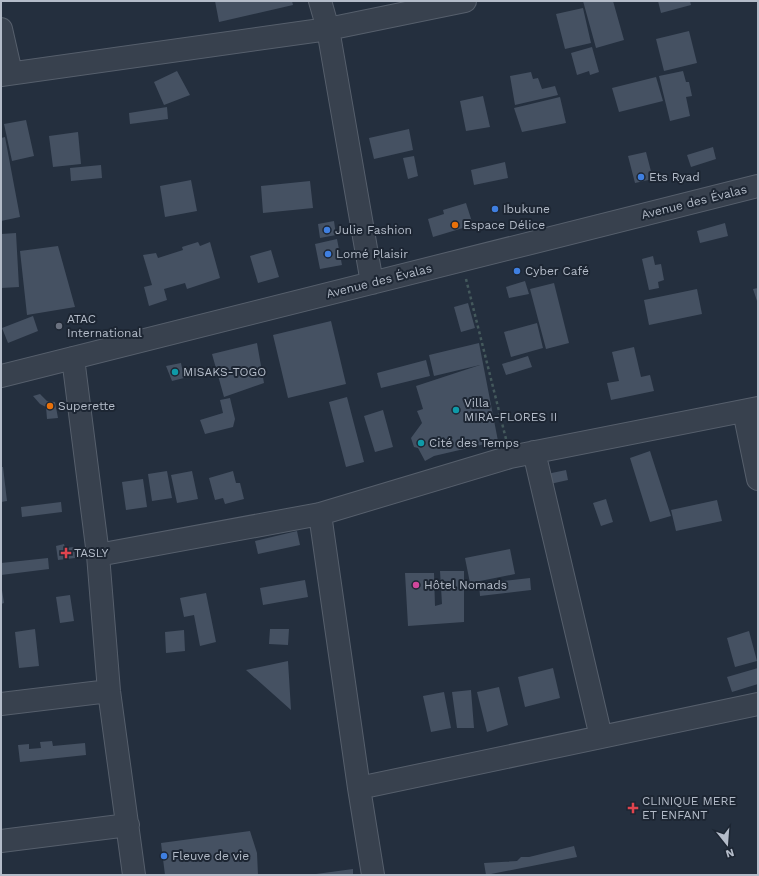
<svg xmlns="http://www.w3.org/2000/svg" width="759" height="876" font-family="'Work Sans',sans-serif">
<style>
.building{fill:#455162}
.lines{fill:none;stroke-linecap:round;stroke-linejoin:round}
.minor-casing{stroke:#565f6c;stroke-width:24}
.path{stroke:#44595c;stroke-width:2.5;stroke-dasharray:3 3;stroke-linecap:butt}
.minor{stroke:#38414e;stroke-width:22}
.shop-dot{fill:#3f7fe0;stroke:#1d2633;stroke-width:1.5}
.food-dot{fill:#e8710a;stroke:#1d2633;stroke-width:1.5}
.worship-dot{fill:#6b7280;stroke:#1d2633;stroke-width:1.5}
.culture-dot{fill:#0f9aa8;stroke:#1d2633;stroke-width:1.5}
.health-dot{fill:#e0444e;stroke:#1d2633;stroke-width:1.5}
.hotel-dot{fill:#d1479c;stroke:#1d2633;stroke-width:1.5}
.labels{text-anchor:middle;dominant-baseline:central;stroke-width:4;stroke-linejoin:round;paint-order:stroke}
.poi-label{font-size:12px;fill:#b4bcc9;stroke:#1d2633;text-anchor:start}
.street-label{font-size:12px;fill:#b4bcc9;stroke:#1d2633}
</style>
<rect width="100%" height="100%" fill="#242f3e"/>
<path class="building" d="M215,1H292L293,5L219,22Z
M583,1H613L624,40L596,48Z
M658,1H690L691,5L661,13Z
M583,8L591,43L565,49L556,14Z
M689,31L697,63L664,71L656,39Z
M592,47L599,72L590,75L589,71L577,75L571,53Z
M177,71L190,95L164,105L154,82Z
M683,71L686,82H689L692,96L686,97L690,116L670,121L659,76Z
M531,72L533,79L538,78L542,89L555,86L558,95L515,105L510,76Z
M656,77L663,101L619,112L612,88Z
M483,96L490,127L466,131L460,101Z
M560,97L566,123L522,132L514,108Z
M167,107L168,119L130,124L129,113Z
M26,120L34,156L12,161L4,124Z
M409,129L413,150L374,159L369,138Z
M78,132L81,164L53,167L49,136Z
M5,137L20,217L1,221V138Z
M713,147L716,159L691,167L687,155Z
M646,152L653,179L635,183L628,156Z
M414,156L418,176L408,179L403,158Z
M505,162L508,178L474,185L471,170Z
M101,165L102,178L71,181L70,168Z
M191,180L197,211L165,217L160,186Z
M310,181L313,208L263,213L261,186Z
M466,203L473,225L433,237L428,219L444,214L443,210Z
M334,221L336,235L320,238L318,224Z
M725,223L728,236L700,243L697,231Z
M16,233L19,287L1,288V234Z
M337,239L342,265L320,269L315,244Z
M198,242L200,246L210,242L220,278L187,289L185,283L164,289L167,300L149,306L144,287L152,285L143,255L156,253L158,258L183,250L182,247Z
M58,246L75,307L27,315L20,251Z
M271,250L279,277L258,283L250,256Z
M653,256L655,265L661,264L664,280L658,282L659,288L649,290L642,259Z
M525,281L529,294L509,298L506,287Z
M554,283L569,343L546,349L530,289Z
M758,288V304L753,289Z
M697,289L702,314L649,325L644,300Z
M468,303L475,328L461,332L454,307Z
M33,316L38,331L8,343L2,328Z
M331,321L346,384L288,398L273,335Z
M537,323L543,348L511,357L504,332Z
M257,343L264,383L224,397L212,354Z
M479,343L498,441L434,456L425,461L418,448L414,447L411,438L422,423L417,411L423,409L416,386L480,365L434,376L429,355Z
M634,347L641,377L650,375L654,391L611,400L607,383L619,381L612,352Z
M528,356L532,367L506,375L502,364Z
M426,360L430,376L381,388L377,373Z
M181,363L184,378L172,381L166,366Z
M40,394L47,401L55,402L58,418L47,419L46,407L40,404L33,396Z
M347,397L364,462L346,467L329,402Z
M230,398L235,419L233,427L205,434L200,420L223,413L220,400Z
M383,410L393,447L375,452L364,416Z
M650,451L671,516L650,522L630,458Z
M1,467H3L7,501L1,502Z
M566,470L568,480L550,484L547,474Z
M167,471L172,498L152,501L148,474Z
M192,471L198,499L177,503L171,475Z
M233,471L236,483H240L244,499L225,504L223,498L215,500L209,478Z
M143,479L147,507L126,510L122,482Z
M606,499L613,522L601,526L593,503Z
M717,500L722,521L676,531L671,510Z
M61,502L62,512L22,517L21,507Z
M297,531L300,545L258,554L255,541Z
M64,544L65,548L74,547L75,558L58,560L56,546Z
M510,549L515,574L470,583L465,558Z
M48,558L49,569L1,575V563Z
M440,571H464V622L408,626L405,573H434L435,606L442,604Z
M530,578L531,590L480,596L479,584Z
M305,580L308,597L263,605L260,588Z
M1,584L4,603L1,604Z
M206,593L216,642L200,646L194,615L184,617L180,598Z
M70,595L74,621L60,623L56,597Z
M35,629L39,666L19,668L15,632Z
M270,629H289L288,645L269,644Z
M184,630L185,651L166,653L165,632Z
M749,631L757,661L735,667L727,638Z
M288,661L291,710L246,670Z
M553,668L560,698L525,707L518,677Z
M758,668V684L732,692L727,677Z
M499,687L508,725L487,732L477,692Z
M471,690L474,728H457L452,692Z
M444,692L451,728L431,732L423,696Z
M52,741L53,746L85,743L86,755L20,762L18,745L29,744V749L41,748L40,742Z
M250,831L257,853L258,875H165L161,843Z
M574,846L577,857L486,875L484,863L517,861L521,857H529Z
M353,869V875H317L316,874Z"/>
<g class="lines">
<g class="minor-casing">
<path id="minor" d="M320,1L328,29L372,283
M1,29L11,73
M1,75L328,29L465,1
M73,358L98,555L109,691L134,875
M1,376L758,186
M744,411L758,479
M534,452L601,737
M320,514L359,788L373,875
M98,555L320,514L510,457L758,408
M1,704L109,691
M359,788L758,704
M1,841L128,825"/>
</g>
<path class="path" d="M466,279L506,439"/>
<use href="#minor" class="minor"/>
</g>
<g class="shop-dot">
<circle cx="641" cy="177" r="4"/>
<circle cx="495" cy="209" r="4"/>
<circle cx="327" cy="230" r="4"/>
<circle cx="328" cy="254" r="4"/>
<circle cx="517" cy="271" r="4"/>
<circle cx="164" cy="856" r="4"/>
</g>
<g class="food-dot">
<circle cx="455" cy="225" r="4"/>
<circle cx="50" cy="406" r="4"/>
</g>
<circle class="worship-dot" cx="59" cy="326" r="4"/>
<g class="culture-dot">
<circle cx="175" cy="372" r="4"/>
<circle cx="456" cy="410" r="4"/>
<circle cx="421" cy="443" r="4"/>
</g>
<g class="health-dot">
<path d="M64 547h4v4h4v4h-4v4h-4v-4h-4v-4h4z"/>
<path d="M631 802h4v4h4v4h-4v4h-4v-4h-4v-4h4z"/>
</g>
<circle class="hotel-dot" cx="416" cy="585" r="4"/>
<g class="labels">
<g class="poi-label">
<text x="649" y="177">Ets Ryad</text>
<text x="503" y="209">Ibukune</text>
<text x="463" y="225">Espace Délice</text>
<text x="335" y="230">Julie Fashion</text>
<text x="336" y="254">Lomé Plaisir</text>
<text x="525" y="271">Cyber Café</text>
<text x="67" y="319">ATAC<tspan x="67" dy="14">International</tspan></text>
<text x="183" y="372">MISAKS-TOGO</text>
<text x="464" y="403">Villa<tspan x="464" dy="14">MIRA-FLORES II</tspan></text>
<text x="58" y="406">Superette</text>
<text x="429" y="443">Cité des Temps</text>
<text x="74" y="553">TASLY</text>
<text x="424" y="585">Hôtel Nomads</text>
<text x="642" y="801">CLINIQUE MERE<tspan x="642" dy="14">ET ENFANT</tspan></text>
<text x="172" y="856">Fleuve de vie</text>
</g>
<g class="street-label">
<text transform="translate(694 202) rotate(-14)">Avenue des Évalas</text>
<text transform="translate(379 281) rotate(-14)">Avenue des Évalas</text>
</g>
</g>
<rect width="759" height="876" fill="none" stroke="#b4bcc9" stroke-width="4"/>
<g transform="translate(727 844) rotate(163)" stroke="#1d2633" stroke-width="3" paint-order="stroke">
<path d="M0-3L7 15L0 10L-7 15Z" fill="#b4bcc9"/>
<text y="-6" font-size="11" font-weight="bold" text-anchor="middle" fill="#b4bcc9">N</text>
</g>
</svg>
